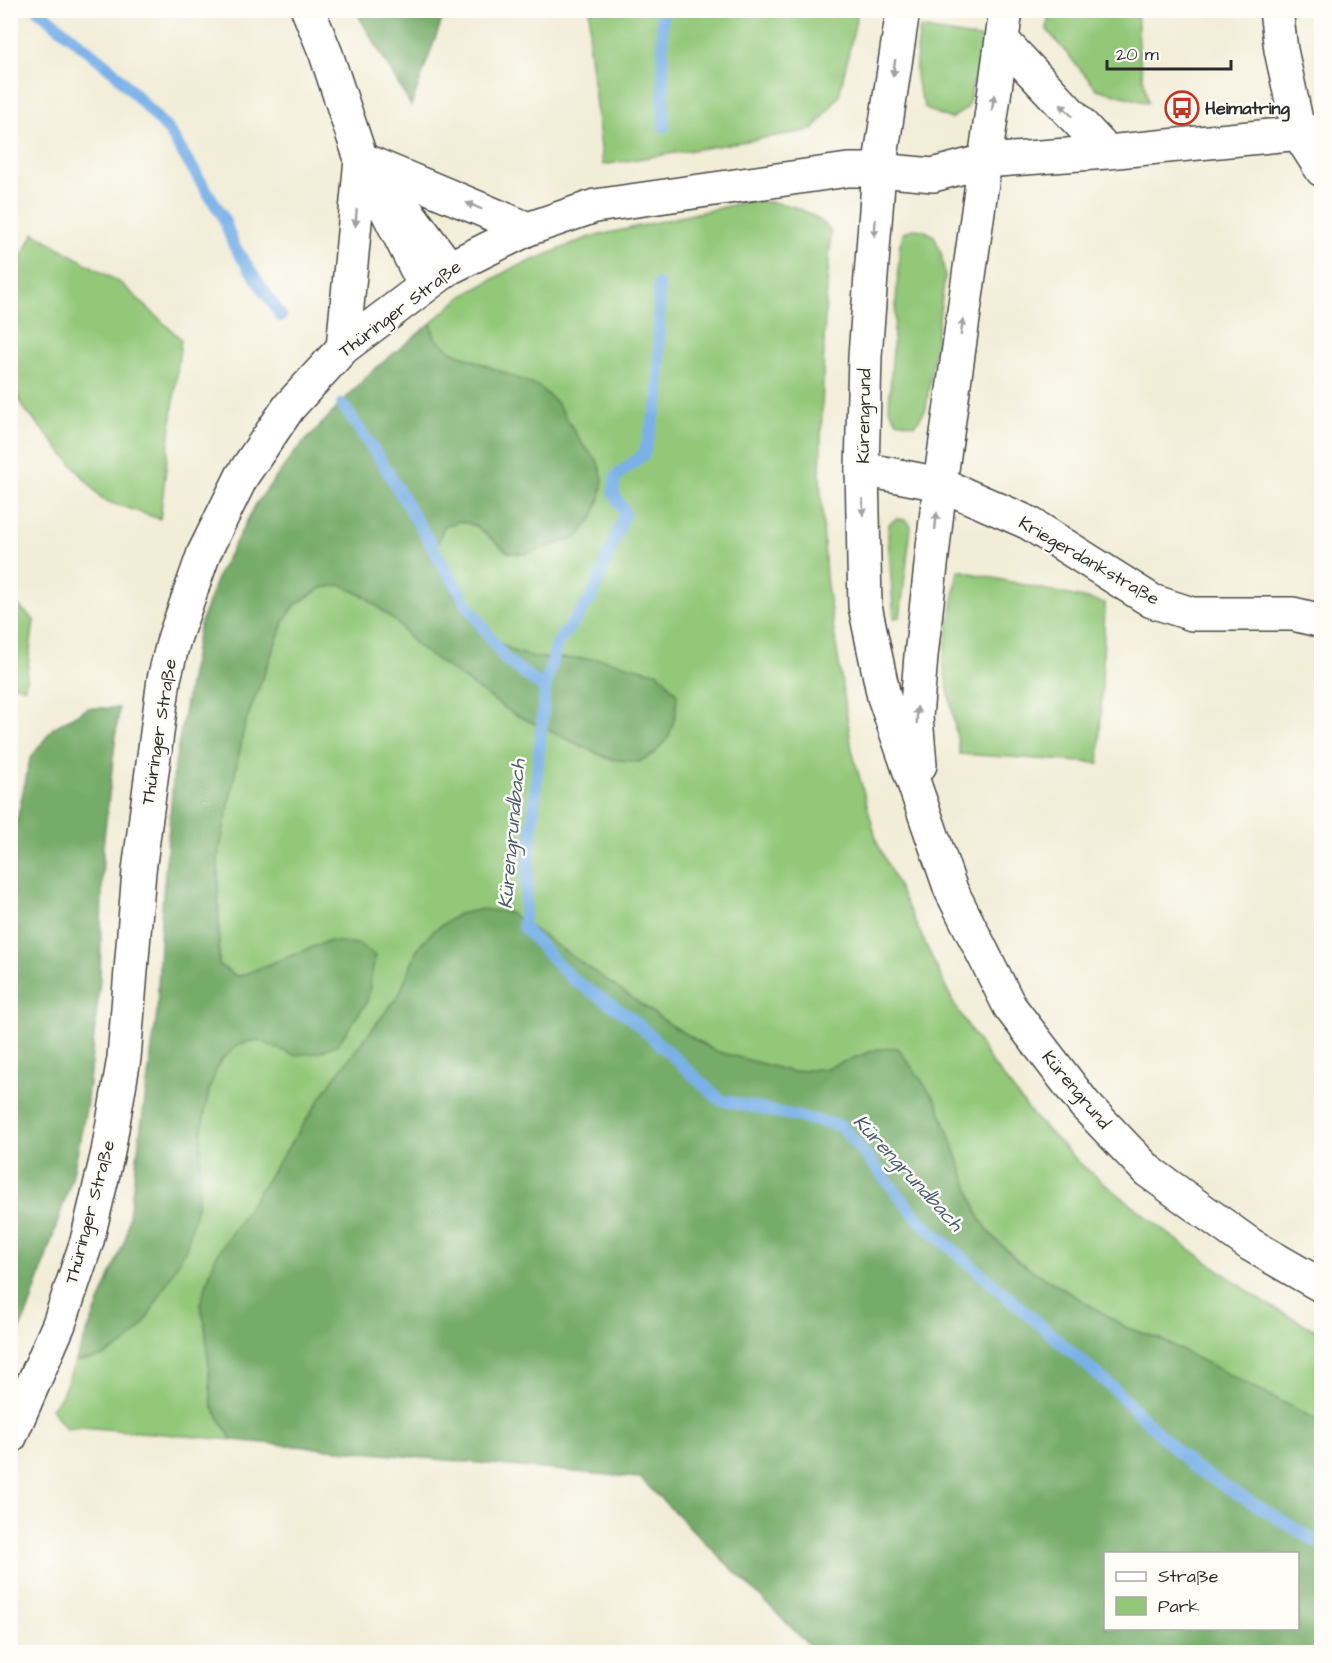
<svg xmlns="http://www.w3.org/2000/svg" width="1332" height="1663" font-family="'Architects Daughter',sans-serif">
<style>
.green{fill:#93c879;stroke:#5f7a52;stroke-width:1.5}
.forest{fill:#76ac69;stroke:#506c4a;stroke-width:1.5;fill-rule:evenodd}
.lines{fill:none;stroke-linecap:round;stroke-linejoin:round}
.stream{stroke:#79b1e8;stroke-width:12}
.street-casing{stroke:#494845;stroke-width:36}
.secondary-casing{stroke:#494845;stroke-width:36}
.street{stroke:#fff;stroke-width:33}
.secondary{stroke:#fff;stroke-width:33}
.oneway{fill:#a0a0a0}
.labels{text-anchor:middle;dominant-baseline:central;stroke-width:5;stroke-linejoin:round;paint-order:stroke}
.poi-label{font-size:18px;font-weight:bold;fill:#2b2b2b;stroke:#fdfcf7;text-anchor:start}
.street-label{font-size:18px;fill:#2b2b2b;stroke:#fdfcf7}
.water-label{font-size:20px;font-style:italic;fill:#465a6d;stroke:#fdfcf7}
</style>
<rect width="100%" height="100%" fill="#fdfcf7"/>
<filter id="ink" filterUnits="userSpaceOnUse"><feTurbulence type="fractalNoise" baseFrequency=".0167" numOctaves="2"/><feDisplacementMap in="SourceGraphic" scale="12" xChannelSelector="R" yChannelSelector="G"/><feConvolveMatrix kernelMatrix="1 2 1 2 8 2 1 2 1" color-interpolation-filters="sRGB"/></filter>
<filter id="wash" filterUnits="userSpaceOnUse"><feTurbulence type="fractalNoise" baseFrequency=".008" numOctaves="4" result="noise"/><feDisplacementMap in="SourceGraphic" scale="24" xChannelSelector="R" yChannelSelector="G"/><feGaussianBlur stdDeviation="1.35" result="paint"/><feColorMatrix in="noise" values="0 0 0 0 0 0 0 0 0 0 0 0 0 0 0 0 0 1.4 0 .05"/><feComposite in="paint" operator="in"/></filter>
<g filter="url(#wash)">
<rect width="100%" height="100%" fill="#f2edd7"/>
<path class="green" d="M590,11V10L858,11L839,96L813,130L603,165L589,47Z
M1049,11H1137L1140,61L1148,103L1097,89L1047,30Z
M920,28L986,39L967,108L951,119L926,109C911,77 916,62 920,28Z
M750,201C781,201 810,207 831,231L825,314L820,475L826,578L852,750L877,842L954,1004L992,1063L1035,1118L1084,1167L1166,1232L1265,1303L1321,1333V1422L1158,1338L1127,1328L1021,1263L992,1236L980,1219L937,1102L878,1049L827,1068L792,1072L715,1051L674,1027L459,914L434,930L418,948L399,995L334,1078L200,1304L205,1323L212,1406L232,1440L82,1427L66,1429L51,1408L61,1397L75,1362L104,1356L202,1128C207,1098 214,1037 257,1040C268,1041 283,1051 293,1055L328,941L237,977L219,965L218,858L245,724L284,621L296,604L322,588L341,585L364,596L395,621L417,646L512,713L609,759L655,753L669,736L676,712L602,659L537,658L515,652L500,643L453,594L443,572L437,545L444,526L460,521L476,526L508,552L525,554L578,537L597,460L582,444L557,403L539,387L453,352L435,338L431,323L461,297L509,270L587,238Z
M913,229L924,230L934,236L941,253L945,276L926,409L915,425L897,421L889,408L900,244L904,232Z
M34,233L122,284L181,339L160,519L103,500L22,406L11,377V276Z
M896,519L906,520L911,526L900,617L894,618L888,536L889,524Z
M958,570L1105,603L1099,763L960,754L943,662Z
M11,599L34,620L25,688L11,683Z"/>
<path class="forest" d="M356,11H445L411,106Z
M431,323L435,338L453,352L539,387L557,403L582,444L597,460L603,478L600,498L593,517L578,537L525,554L508,552L476,526L460,521L444,526L437,545L443,572L453,594L500,643L515,652L537,658L602,659L659,673L677,694L676,712L669,736L655,753L639,762L609,759L512,713L417,646L395,621L364,596L341,585L321,588L296,604L284,621L245,724L218,858L219,965L238,977L328,941L359,944L375,956L367,1002L338,1044L318,1053L293,1055L258,1040L239,1044L220,1061L209,1089L202,1128L198,1202L186,1249L142,1327L124,1345L104,1356L75,1362L126,1237L157,1012L161,918L174,770L199,628L218,575L256,504L294,453L371,372Z
M88,708H119L103,847L100,980L86,1109L72,1178L30,1306L11,1350V830L17,820L30,759L53,728Z
M482,909L510,913L674,1027L715,1051L792,1072L827,1068L878,1049L898,1048L937,1102L980,1219L992,1236L1020,1263L1127,1328L1158,1338L1321,1422V1652H816L640,1478L232,1440L212,1406L205,1323L200,1304L215,1258L334,1078L399,995L418,948L434,930L459,914ZM1106,1554H1298V1628H1106Z"/>
<g class="lines">
<path class="stream" d="M38,10L113,71L169,131L223,217L234,246L281,316
M662,10L664,127
M659,284V398L644,454L616,476L613,492L625,513L592,597L557,644L545,689L523,927L571,978L631,1018L720,1100L841,1126L921,1222L1112,1387L1193,1467L1322,1545
M342,404L378,456L465,601L505,659L545,689"/>
</g>
</g>
<g filter="url(#ink)">
<g class="lines">
<g class="street-casing">
<path id="street" d="M308,10L326,54L361,159L425,286
M1276,10L1281,50L1299,134L1322,170
M1003,41L1107,152
M361,159L528,229
M401,203L449,268
M343,348L361,159
M862,469L940,484L1029,523L1152,601L1192,614H1293L1322,621
M10,1437L59,1324L87,1241L108,1152L124,1058L139,871L164,679L174,639L204,553L242,476L289,407L343,348L449,268L528,229L595,206L848,170H879L933,175L985,161L1107,152L1322,131"/>
</g>
<g class="secondary-casing">
<path id="secondary" d="M903,10L879,170L865,356L862,469L865,606L884,697L951,890L1010,1007L1085,1105L1148,1171L1251,1245L1322,1286
M920,765L916,717L921,656L940,484L1006,10"/>
</g>
<use href="#street" class="street"/>
<use href="#secondary" class="secondary"/>
</g>
<defs><path id="oneway-solid" d="M-6-.8H1V-3.2L6.5 0L1 3.2V.8H-6Z" transform="scale(1.5)"/></defs>
<g class="oneway">
<use href="#oneway-solid" transform="translate(894 68) rotate(98)"/>
<use href="#oneway-solid" transform="translate(993 103) rotate(-82)"/>
<use href="#oneway-solid" transform="translate(1066 110) rotate(-134)"/>
<use href="#oneway-solid" transform="translate(474 206) rotate(-157)"/>
<use href="#oneway-solid" transform="translate(356 218) rotate(95)"/>
<use href="#oneway-solid" transform="translate(875 228) rotate(94)"/>
<use href="#oneway-solid" transform="translate(962 327) rotate(-82)"/>
<use href="#oneway-solid" transform="translate(863 507) rotate(89)"/>
<use href="#oneway-solid" transform="translate(936 521) rotate(-84)"/>
<use href="#oneway-solid" transform="translate(917 715) rotate(-89)"/>
</g>
</g>
<defs>
<g id="bus-ring" transform="scale(1.725)"><circle r="9.5" fill="#fdfcf7" stroke="#c8321e" stroke-width="1.5"/><path d="M-5-6H5V4H4V6H2V4H-2V6H-4V4H-5ZM-3.5-4V0h7V-4ZM-3.5 1.2v1.5H-2V1.2ZM2 1.2v1.5H3.5V1.2Z" fill="#c8321e"/></g>
</defs>
<g fill-rule="evenodd">
<use href="#bus-ring" x="1182" y="108"/>
</g>
<g class="labels">
<g class="poi-label">
<text x="1205" y="108">Heimatring</text>
</g>
<g class="street-label">
<text transform="translate(400 309) rotate(-37)">Thüringer Straße</text>
<text transform="translate(864 416) rotate(-89)">Kürengrund</text>
<text transform="translate(1089 561) rotate(30)">Kriegerdankstraße</text>
<text transform="translate(159 732) rotate(-81)">Thüringer Straße</text>
<text transform="translate(1076 1090) rotate(50)">Kürengrund</text>
<text transform="translate(90 1212) rotate(-75)">Thüringer Straße</text>
</g>
<g class="water-label">
<text transform="translate(512 834) rotate(-85)">Kürengrundbach</text>
<text transform="translate(908 1173) rotate(47)">Kürengrundbach</text>
</g>
</g>
<rect width="1332" height="1663" fill="none" stroke="#fdfcf7" stroke-width="36"/>
<rect x="1104" y="1552" width="195" height="78" fill="#fdfcf7" stroke="#a9a8a5" stroke-width="1.5"/>
<rect x="1116" y="1572" width="30" height="9" fill="#ffffff" stroke="#a9a8a5" stroke-width="1.5"/>
<text x="1158" y="1582" font-size="18" fill="#2b2b2b">Straße</text>
<rect x="1116" y="1597" width="30" height="18" fill="#93c879" stroke="#a9a8a5" stroke-width="1.5"/>
<text x="1158" y="1612" font-size="18" fill="#2b2b2b">Park</text>
<path d="M1107 60v9h124v-9" fill="none" stroke="#2b2b2b" stroke-width="3"/>
<text x="1116" y="60" font-size="18" fill="#2b2b2b" stroke="#fdfcf7" stroke-width="4.5" paint-order="stroke">20 m</text>
</svg>
